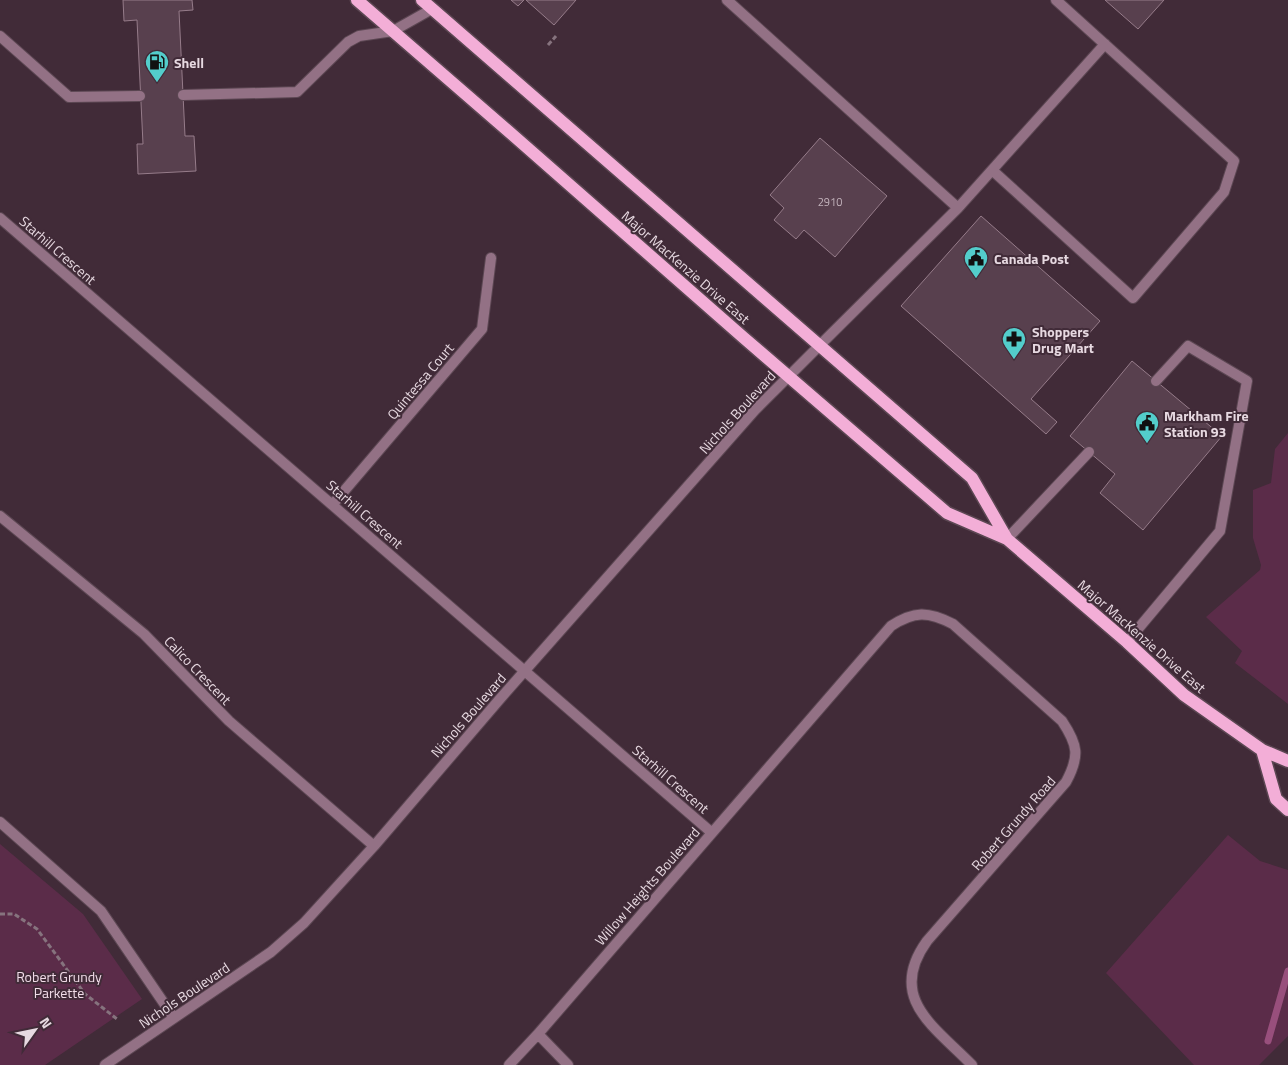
<svg xmlns="http://www.w3.org/2000/svg" width="1288" height="1065" font-family="'Titillium Web',sans-serif">
<style>
.green{fill:#5b2c49}
.lines{fill:none;stroke-linecap:round;stroke-linejoin:round}
.stream{stroke:#984f7c;stroke-width:7}
.building{fill:#58404e;stroke:#967c8a}
.lane-casing{stroke:#5c4753;stroke-width:12}
.street-casing{stroke:#5c4753;stroke-width:12}
.primary-casing{stroke:#5c4753;stroke-width:15}
.path{stroke:#86737e;stroke-width:3;stroke-dasharray:5 2.5;stroke-linecap:butt}
.lane{stroke:#937185;stroke-width:10}
.street{stroke:#937185;stroke-width:10}
.primary{stroke:#f3aed7;stroke-width:12}
.labels{text-anchor:middle;dominant-baseline:central;stroke-width:4;stroke-linejoin:round;paint-order:stroke}
.number-label{font-size:11px;fill:#c3b3bc}
.poi-label{font-size:14px;font-weight:bold;fill:#e7d9e1;stroke:#412b38;text-anchor:start}
.street-label{font-size:14px;fill:#e7d9e1;stroke:#412b38}
.park-label{font-size:14px;fill:#f1dce8;stroke:#412b38}
</style>
<rect width="100%" height="100%" fill="#412b38"/>
<path class="green" d="M1288,433V704L1235,663L1242,651L1206,617L1260,570L1261,565L1253,538V490L1271,483L1275,449Z
M1228,835L1260,861L1288,870V1036L1259,1065H1194L1106,973Z
M0,844L83,914L142,999L45,1065H0Z"/>
<g class="lines">
<path class="stream" d="M1268,1041L1288,971"/>
</g>
<path class="building" d="M123,0H192L193,10L179,11L185,136H194L196,171L138,174L137,144H143L137,20L124,21Z
M511,0H524L518,6Z
M526,0H576L554,25Z
M1105,0H1164L1138,29Z
M820,138L887,196L835,257L804,230L796,239L774,220L784,208L770,195Z
M981,216L1100,321L1031,399L1057,422L1046,434L901,306Z
M1132,361L1222,436L1143,530L1100,493L1115,474L1070,436Z"/>
<g class="lines">
<g class="lane-casing">
<path id="lane" d="M727,0L958,208
M0,36L69,97L140,96
M183,95L297,92L348,42L359,36L393,31L432,9
M992,170L1133,298L1224,192L1234,161L1056,0
M819,346L958,208L1105,44
M1007,539L1089,452
M1127,642L1220,531L1247,381L1188,346L1156,381"/>
</g>
<g class="street-casing">
<path id="street" d="M0,218L711,832
M333,504L482,329L491,258
M0,516L144,634L229,721L374,846
M0,822L101,911L174,1018
M538,1034L568,1065
M105,1065L271,952L304,923L374,846L499,700L755,410L819,346
M509,1065L538,1034L891,626C914,611 928,611 953,624L1062,721C1078,745 1080,756 1066,782L927,941C886,998 935,1027 972,1065"/>
</g>
<g class="primary-casing">
<path id="primary" d="M357,0L507,130L744,338L947,513L1007,539L1127,642L1184,695L1262,750L1288,761
M422,0L972,478L1007,539
M1262,750L1276,799L1288,810"/>
</g>
<path class="path" d="M548,45L556,36
M0,914H14L37,929L85,994L117,1019"/>
<use href="#lane" class="lane"/>
<use href="#street" class="street"/>
<use href="#primary" class="primary"/>
</g>
<defs>
<g id="fuel-pin" transform="scale(1.25)"><path d="M0 17L-7.5 6A9.5 9.5 0 1 1 7.5 6Z" fill="#53cdcb" stroke="#412b38"/><path d="M-5.5-6h7V0h2V4h1.3V-2.5L3-4.5l.8-.8L6-3V5H2.5V1h-1V6h-7ZM-4.2-4.7v3.2H.2V-4.7Z" fill="#111"/></g>
<g id="civic-pin" transform="scale(1.25)"><path d="M0 17L-7.5 6A9.5 9.5 0 1 1 7.5 6Z" fill="#53cdcb" stroke="#412b38"/><path d="M-.6-6.5H3V-4.5H.6V-3L4-1V1h2V6H-6V1h2V-1L-.6-3ZM-1.2 2.5V6h2.4V2.5Z" fill="#111"/></g>
<g id="pharmacy-pin" transform="scale(1.25)"><path d="M0 17L-7.5 6A9.5 9.5 0 1 1 7.5 6Z" fill="#53cdcb" stroke="#412b38"/><path d="M-2-6h4v4h4v4h-4v4h-4v-4h-4v-4h4Z" fill="#111"/></g>
</defs>
<g fill-rule="evenodd">
<use href="#fuel-pin" x="157" y="62"/>
<use href="#civic-pin" x="976" y="258"/>
<use href="#pharmacy-pin" x="1014" y="339"/>
<use href="#civic-pin" x="1147" y="423"/>
</g>
<g class="labels">
<g class="number-label">
<text x="830" y="202">2910</text>
</g>
<g class="poi-label">
<text x="174" y="62">Shell</text>
<text x="994" y="258">Canada Post</text>
<text x="1032" y="331">Shoppers<tspan x="1032" dy="16">Drug Mart</tspan></text>
<text x="1164" y="415">Markham Fire<tspan x="1164" dy="16">Station 93</tspan></text>
</g>
<g class="street-label">
<text transform="translate(58 250) rotate(41)">Starhill Crescent</text>
<text transform="translate(686 267) rotate(41)">Major MacKenzie Drive East</text>
<text transform="translate(420 381) rotate(-50)">Quintessa Court</text>
<text transform="translate(737 412) rotate(-48)">Nichols Boulevard</text>
<text transform="translate(365 514) rotate(41)">Starhill Crescent</text>
<text transform="translate(1142 636) rotate(41)">Major MacKenzie Drive East</text>
<text transform="translate(198 670) rotate(46)">Calico Crescent</text>
<text transform="translate(468 715) rotate(-49)">Nichols Boulevard</text>
<text transform="translate(671 779) rotate(41)">Starhill Crescent</text>
<text transform="translate(1013 823) rotate(-49)">Robert Grundy Road</text>
<text transform="translate(647 886) rotate(-49)">Willow Heights Boulevard</text>
<text transform="translate(184 995) rotate(-34)">Nichols Boulevard</text>
</g>
<g class="park-label">
<text x="59" y="976">Robert Grundy<tspan x="59" dy="16">Parkette</tspan></text>
</g>
</g>
<g transform="translate(35 1030) rotate(57)" stroke="#412b38" stroke-width="4" paint-order="stroke">
<path d="M0-4L9 19L0 12L-9 19Z" fill="#e7d9e1"/>
<text y="-8" font-size="14" font-weight="bold" text-anchor="middle" fill="#e7d9e1">N</text>
</g>
</svg>
